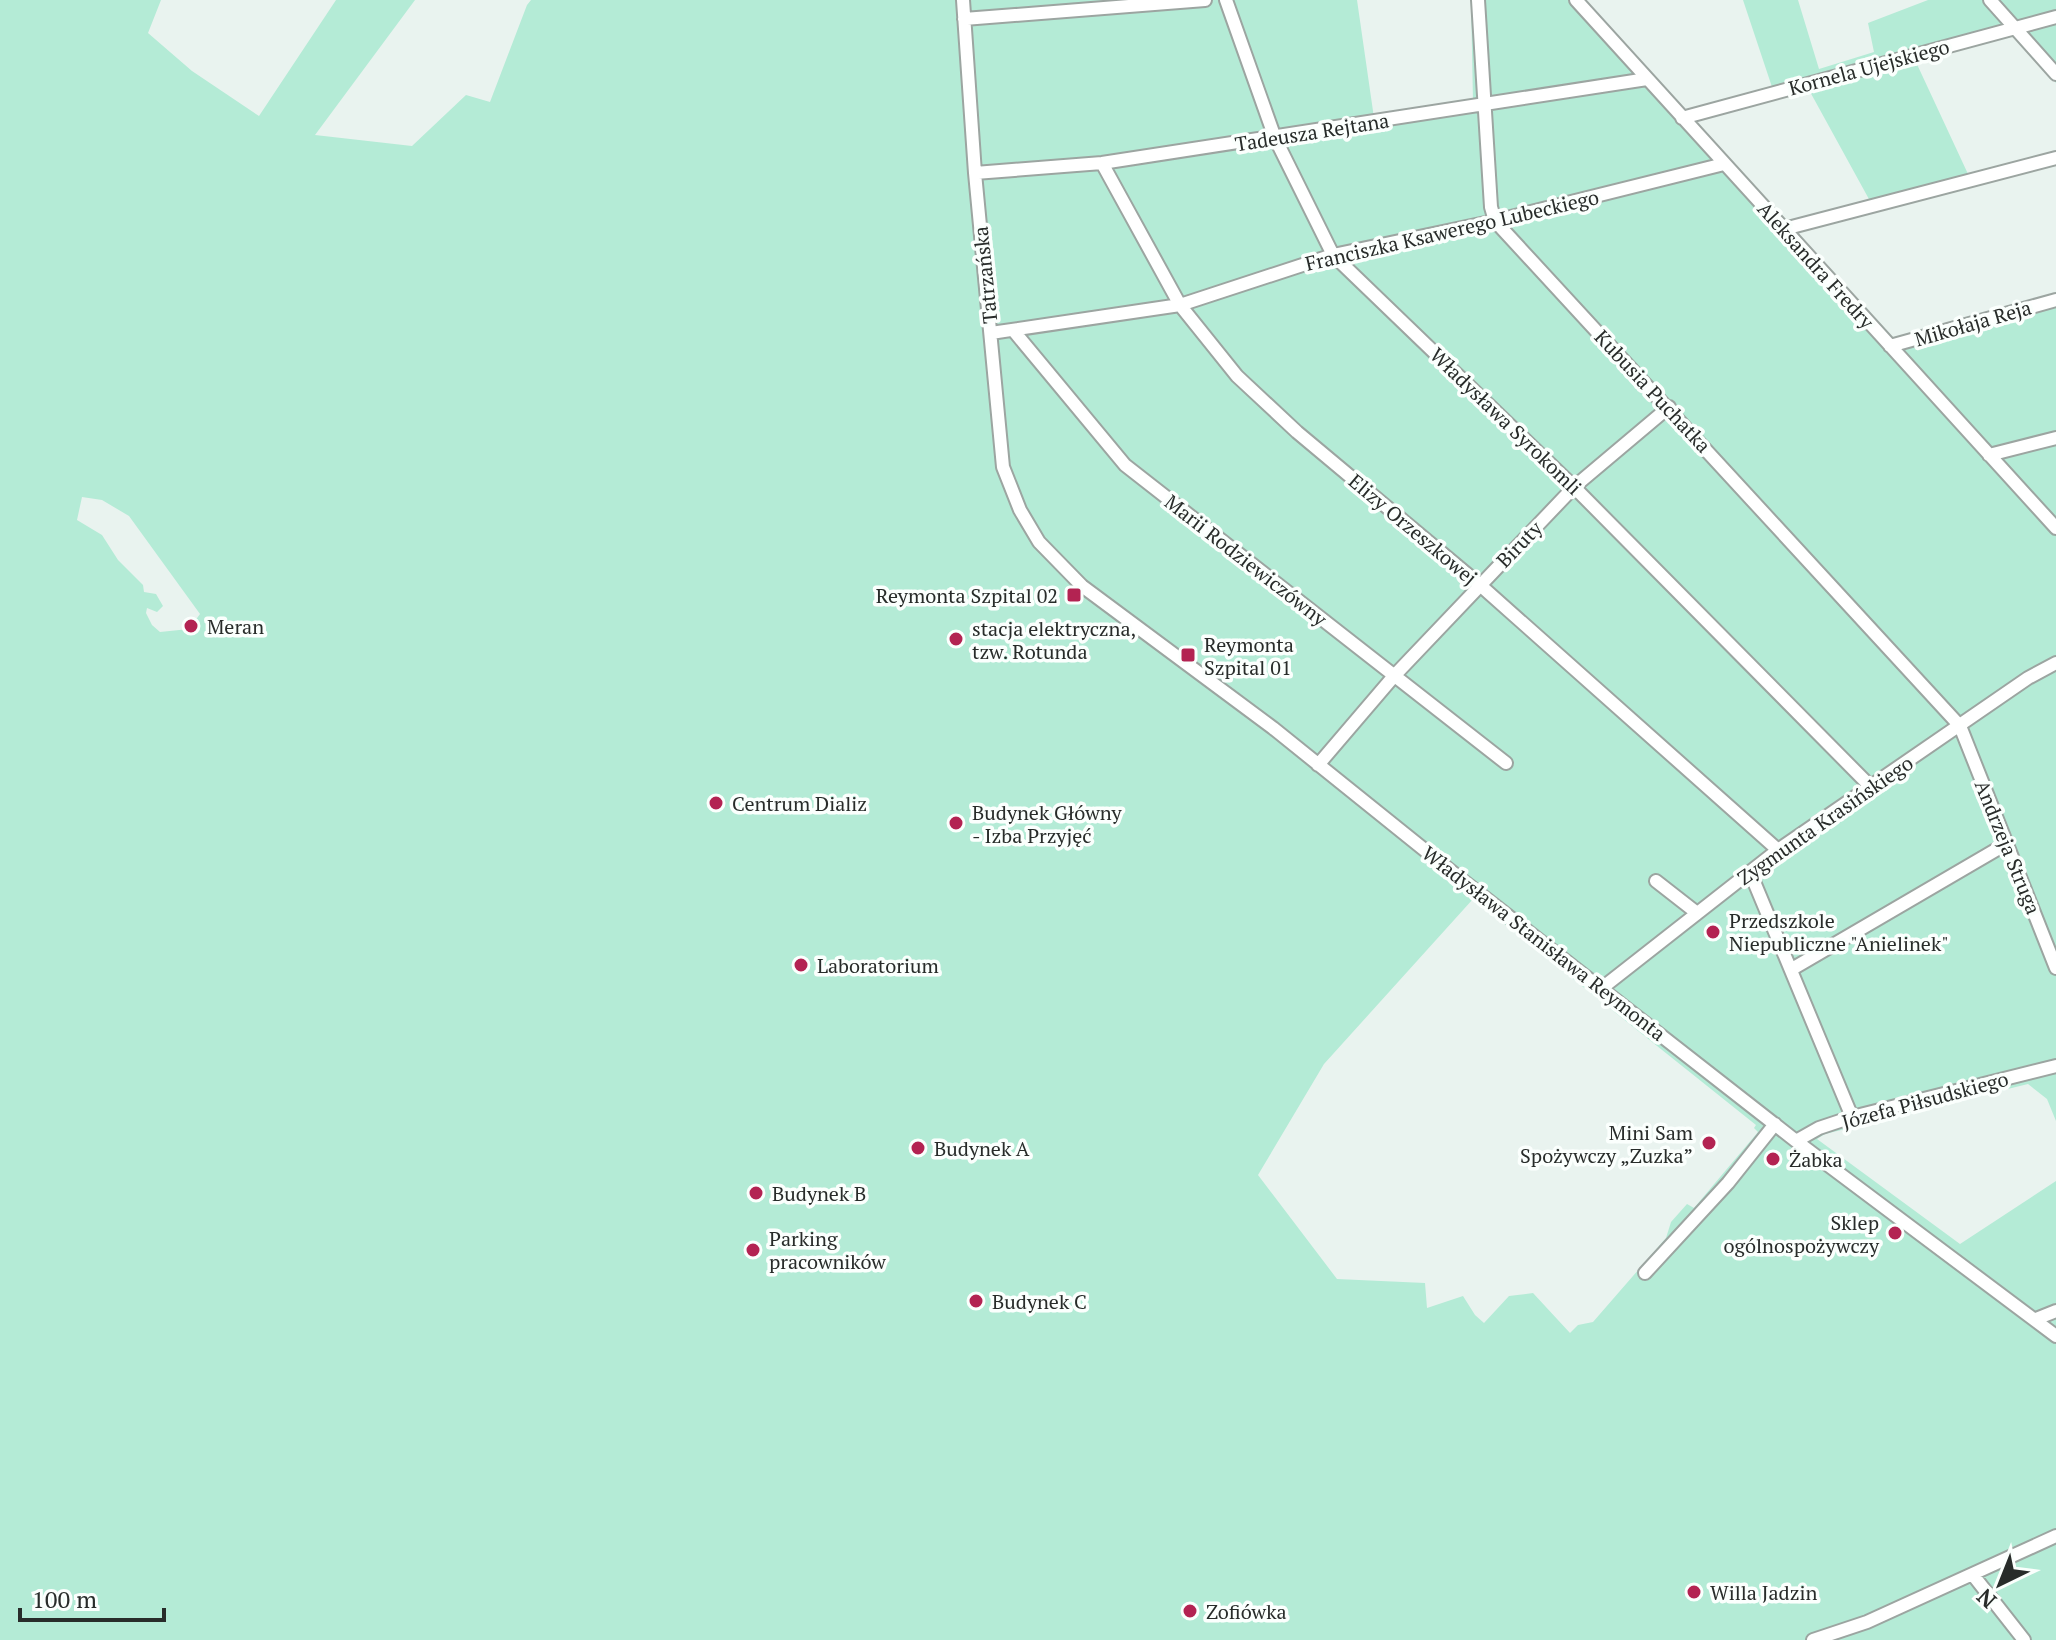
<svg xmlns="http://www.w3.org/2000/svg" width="2056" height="1640" font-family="'PT Serif',serif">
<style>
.green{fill:#b4ebd6;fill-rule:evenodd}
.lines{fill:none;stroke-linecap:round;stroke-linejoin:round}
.minor-casing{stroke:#9ca5a1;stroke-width:16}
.minor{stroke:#fff;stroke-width:12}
.poi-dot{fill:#b32352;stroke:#fbfffd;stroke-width:3}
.labels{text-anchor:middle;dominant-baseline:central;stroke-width:7;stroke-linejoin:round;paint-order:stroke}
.street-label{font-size:20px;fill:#282c2a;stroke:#fbfffd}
.poi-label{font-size:20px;fill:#282c2a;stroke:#fbfffd;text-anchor:start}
</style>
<rect width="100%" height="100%" fill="#e9f3ef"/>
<path class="green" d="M0,0H161L148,33L192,71L259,116L336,0H415L315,135L412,146L466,95L490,102L527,5L531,0H1357L1374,118L1473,102L1471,0H1584L1892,339L2056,294V1121L2047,1099L2028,1084L1825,1134L1817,1139L1960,1244L2056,1181V1640H0ZM82,497L102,500L129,516L200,614L189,629L160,632L152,625L146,613L147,608L157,612L163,606L156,594L144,592L143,585L118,560L102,535L77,520ZM1473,899L1756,1125L1754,1128L1758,1132L1694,1208L1687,1204L1671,1222L1666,1238L1593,1322L1578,1325L1570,1333L1533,1293L1509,1296L1484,1323L1475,1315L1463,1296L1427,1308L1425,1283L1337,1279L1258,1175L1324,1064Z
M1743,0H1798L1819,69L1874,52L1868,23L1928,0H2056V83L2013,33L1915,60L1968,174L1870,201L1803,79L1772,87Z"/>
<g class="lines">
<g class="minor-casing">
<path id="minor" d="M963,0L975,173L1003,467L1020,510L1039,542L1082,586L1273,728L1462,880L1796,1141L2056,1336
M1226,0L1275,138L1333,255L1574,487L1871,787
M1478,0L1491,207L1495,221L1960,726L2056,968
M1576,0L2056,528
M1990,0L2056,74
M964,19L1205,0
M1682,118L2056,17
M1102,163L1180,305L1237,376L1297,432L1480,585L1778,850
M975,173L1102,163L1647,79
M1784,229L2056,158
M1013,330L1125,465L1506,763
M991,333L1180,305L1333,255L1495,221L1724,164
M1890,346L2056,300
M1989,455L2056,438
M1318,765L1394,676L1574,487L1669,407
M1750,872L1852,1117
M1656,881L1697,913
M1792,969L2006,844
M1602,988L1778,850L2028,678L2056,663
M1796,1141L1819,1128L1852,1117L2056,1066
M1645,1273L1728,1183L1775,1124
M2036,1319L2056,1311
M1973,1575L2024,1640
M1813,1640L1867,1622L2056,1536"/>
</g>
<use href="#minor" class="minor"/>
</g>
<g class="poi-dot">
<rect x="1066" y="587" width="16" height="16" rx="4"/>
<circle cx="191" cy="626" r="8"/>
<circle cx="956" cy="639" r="8"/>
<rect x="1180" y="647" width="16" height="16" rx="4"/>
<circle cx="716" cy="803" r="8"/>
<circle cx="956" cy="823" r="8"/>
<circle cx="1713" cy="932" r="8"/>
<circle cx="801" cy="965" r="8"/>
<circle cx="1709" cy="1143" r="8"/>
<circle cx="918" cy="1148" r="8"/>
<circle cx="1773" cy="1159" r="8"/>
<circle cx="756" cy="1193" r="8"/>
<circle cx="1895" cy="1233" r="8"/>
<circle cx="753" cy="1250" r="8"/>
<circle cx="976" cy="1301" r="8"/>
<circle cx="1694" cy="1592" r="8"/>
<circle cx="1190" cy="1611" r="8"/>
</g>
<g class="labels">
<g class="street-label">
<text transform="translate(1869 67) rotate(-15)">Kornela Ujejskiego</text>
<text transform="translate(1312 132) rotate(-9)">Tadeusza Rejtana</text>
<text transform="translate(1452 230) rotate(-13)">Franciszka Ksawerego Lubeckiego</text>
<text transform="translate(1816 265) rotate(48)">Aleksandra Fredry</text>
<text transform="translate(985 275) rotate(-96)">Tatrzańska</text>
<text transform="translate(1973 323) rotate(-16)">Mikołaja Reja</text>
<text transform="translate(1653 391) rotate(47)">Kubusia Puchatka</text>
<text transform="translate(1506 421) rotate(44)">Władysława Syrokomli</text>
<text transform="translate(1413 529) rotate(40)">Elizy Orzeszkowej</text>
<text transform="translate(1519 544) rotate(-46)">Biruty</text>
<text transform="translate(1246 560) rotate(38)">Marii Rodziewiczówny</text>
<text transform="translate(1825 820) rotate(-35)">Zygmunta Krasińskiego</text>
<text transform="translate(2008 847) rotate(68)">Andrzeja Struga</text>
<text transform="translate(1544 943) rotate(38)">Władysława Stanisława Reymonta</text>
<text transform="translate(1925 1100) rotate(-15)">Józefa Piłsudskiego</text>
</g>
<g class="poi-label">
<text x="1058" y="595" text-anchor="end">Reymonta Szpital 02</text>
<text x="207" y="626">Meran</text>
<text x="972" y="628">stacja elektryczna,<tspan x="972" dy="23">tzw. Rotunda</tspan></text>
<text x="1204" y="644">Reymonta<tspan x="1204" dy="23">Szpital 01</tspan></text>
<text x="732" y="803">Centrum Dializ</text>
<text x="972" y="812">Budynek Główny<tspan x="972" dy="23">- Izba Przyjęć</tspan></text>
<text x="1729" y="920">Przedszkole<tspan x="1729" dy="23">Niepubliczne "Anielinek"</tspan></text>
<text x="817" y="965">Laboratorium</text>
<text x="1693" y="1132" text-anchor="end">Mini Sam<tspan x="1693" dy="23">Spożywczy „Zuzka”</tspan></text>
<text x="934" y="1148">Budynek A</text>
<text x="1789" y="1159">Żabka</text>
<text x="772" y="1193">Budynek B</text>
<text x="1879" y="1222" text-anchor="end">Sklep<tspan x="1879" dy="23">ogólnospożywczy</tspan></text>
<text x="769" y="1238">Parking<tspan x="769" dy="23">pracowników</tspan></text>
<text x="992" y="1301">Budynek C</text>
<text x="1710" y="1592">Willa Jadzin</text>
<text x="1206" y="1611">Zofiówka</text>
</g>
</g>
<g transform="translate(2000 1584) rotate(223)" stroke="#fbfffd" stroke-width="6" paint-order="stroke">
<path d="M0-6L14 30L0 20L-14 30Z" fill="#282c2a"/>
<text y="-12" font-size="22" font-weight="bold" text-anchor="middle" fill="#282c2a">N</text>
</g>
<path d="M20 1608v12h144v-12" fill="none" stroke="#282c2a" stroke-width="4"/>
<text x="32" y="1608" font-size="24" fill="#282c2a" stroke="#fbfffd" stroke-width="6" paint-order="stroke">100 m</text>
</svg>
